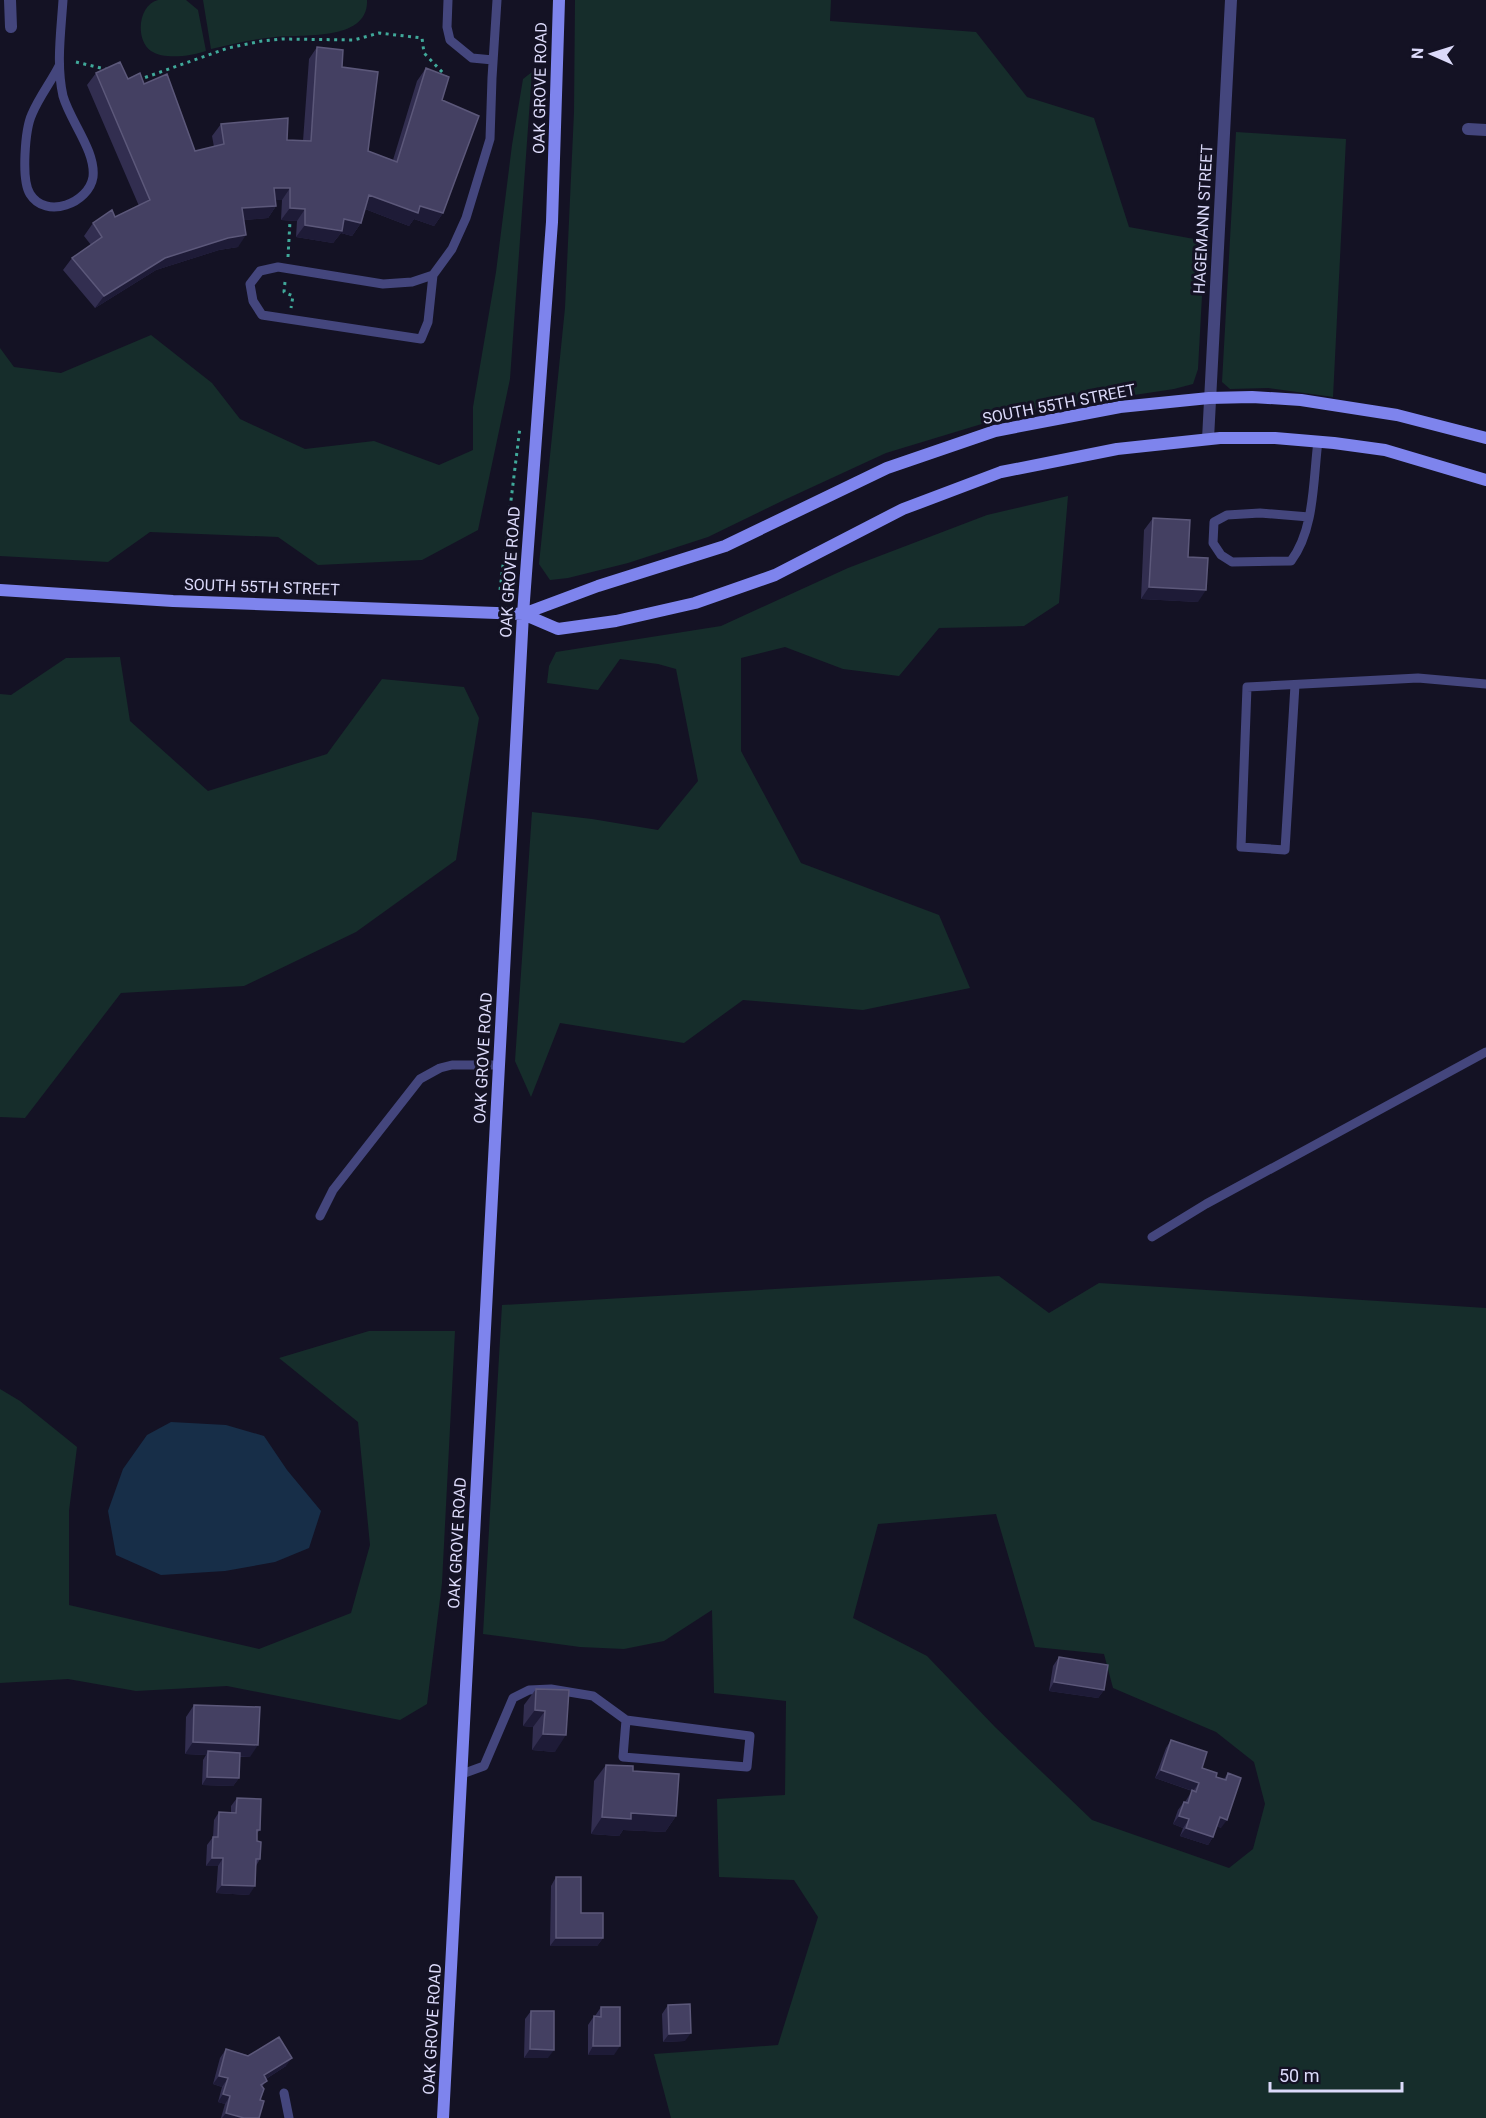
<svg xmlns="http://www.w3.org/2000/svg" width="1486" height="2118" font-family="Roboto,sans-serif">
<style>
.green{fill:#162d2b;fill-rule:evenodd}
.water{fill:#172e48}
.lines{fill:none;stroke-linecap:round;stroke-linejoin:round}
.path{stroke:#40a99a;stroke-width:3;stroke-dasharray:3 4.5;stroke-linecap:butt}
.lane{stroke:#44467d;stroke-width:9}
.street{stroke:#44467d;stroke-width:12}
.secondary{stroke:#7e84ed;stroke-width:12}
.wall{fill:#322e50}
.shaded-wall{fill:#1e1b37}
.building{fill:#444062;stroke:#5c587a;stroke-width:1.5}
.labels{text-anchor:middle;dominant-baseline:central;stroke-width:6;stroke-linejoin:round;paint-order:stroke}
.street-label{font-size:16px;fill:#dcdafa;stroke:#141224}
</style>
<rect width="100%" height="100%" fill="#141224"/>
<path class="green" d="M186,0L198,10L206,51C191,56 165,60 151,51C135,40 138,5 158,0C166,0 178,0 186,0Z
M203,0H367C369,42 301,34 275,37C253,39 232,44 211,49Z
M575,0H831L830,21L976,32L1027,97L1094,118L1129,227L1205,241L1198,369L1193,384L1174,389L1021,412L886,453L782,501L708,537L628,563L568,578L550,580L539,564L565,308L574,112Z
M532,72L510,379L478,530L422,560L318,565L278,537L150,532L108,562L0,556V348L14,367L61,373L151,335L212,383L240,419L305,449L374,441L439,465L473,450V407L496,272L512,145L523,79Z
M1236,132L1346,139L1333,397L1268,388L1230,389L1222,382Z
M1068,496L1059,603L1024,626L939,628L899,676L843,669L785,647L741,658V751L801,863L939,915L970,988L863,1010L743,1000L684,1043L560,1023L531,1097L515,1061L532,812L592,819L658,830L698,781L676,669L658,664L620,659L598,690L547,683L549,666L556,652L721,626L848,568L987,515Z
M120,657L130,721L208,791L327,754L382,679L464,687L479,718L456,860L356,932L244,986L121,993L25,1118L0,1117V694L11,695L66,658Z
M999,1276L1049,1313L1099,1283L1486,1308V2118H671L654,2054L778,2045L818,1917L794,1880L719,1877L717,1799L785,1795L786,1701L714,1693L712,1610L664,1641L624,1649L580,1647L483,1634L502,1305ZM996,1514L1035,1647L1104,1654L1113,1688L1216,1732L1254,1762L1265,1804L1253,1849L1229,1868L1092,1820L995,1727L927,1656L853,1618L878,1524Z
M369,1331H455L442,1583L427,1704L400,1720L227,1686L136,1691L68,1679L0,1683V1389L20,1401L77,1447L69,1511V1605L259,1649L351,1613L370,1545L358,1422L279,1358Z"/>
<path class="water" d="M171,1422L226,1425L264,1436L287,1470L321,1511L309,1548L275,1562L225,1571L161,1575L116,1555L108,1511L123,1469L147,1435Z"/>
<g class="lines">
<path class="path" d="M76,62L109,70
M138,80L228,48L262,41L282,39L354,40L379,33L422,38L424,53L444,74L446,78
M288,257L290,221
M285,282L284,292L293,296L291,308
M500,590L520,427"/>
<path class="lane" d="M448,0L447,27L450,40L472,58L493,60
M59,66C51,82 39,97 32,114C25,129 21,180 30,194C46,220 89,203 93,177C96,151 70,121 63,96C56,65 61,31 63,0
M278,267L383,284L412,282L433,275L428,322L421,339L262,315L253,301L250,284L260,271Z
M433,275L452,249L466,218L490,139L492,78L497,0
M1309,517L1260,513L1227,515L1214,522L1213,543L1221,555L1232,562L1291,561C1315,529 1313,480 1318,441
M1295,685L1285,850L1241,847L1247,687L1418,678L1486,684
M320,1216L333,1190L420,1079L440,1068L452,1065H499
M1152,1237L1206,1204L1486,1052
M462,1774L484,1766L513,1698L529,1690L551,1689L593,1696L626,1720L750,1736L747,1767L623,1757L626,1720
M284,2093L289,2118"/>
<path class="street" d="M10,0L11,27
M1468,129L1486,130
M1208,439L1231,0"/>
<path class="secondary" d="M0,590L173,601L523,614L558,629L616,621L695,603L775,575L903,509L1001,472L1117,449L1220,438H1275L1334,443L1385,450L1486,480
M523,614L598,586L725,546L887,468L995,431L1120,407L1209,398L1252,397L1301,400L1397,415L1486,438
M443,2118L523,614L552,222L559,0"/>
</g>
<path class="wall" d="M317,47L342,67L368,151L393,160L417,81L426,68L442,100L443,213L434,226L414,219L409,226L365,209L361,223L352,236L341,233L333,243L296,237L297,221L281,220L282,200H276V206L268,218L244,220L238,247L219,250L156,270L95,308L63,270L72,258L91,245L84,236L93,223L115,217L139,206L87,85L96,73L144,84L195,151L214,147L212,136L221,124L287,140L303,141L309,59Z
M1153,518L1188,557L1198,602L1141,599L1144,530Z
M1059,1657L1104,1690L1098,1698L1049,1691L1053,1666Z
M536,1689L569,1690L555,1752L532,1750L533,1727L523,1726L524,1705Z
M194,1705L250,1757H240L239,1778L233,1786L202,1785L203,1760L206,1755L185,1754L186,1717Z
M1171,1740L1202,1768L1216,1777L1224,1779L1228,1773L1221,1828L1217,1826L1213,1837L1208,1845L1180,1836L1183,1828L1173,1824L1178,1810L1184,1802H1185L1192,1791L1155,1778L1166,1748Z
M606,1765L633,1771L676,1816L665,1832L623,1830L619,1836L591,1834L594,1781Z
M237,1798L260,1830L257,1833V1841L260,1859L256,1866L249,1895L216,1893L218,1866H206L207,1845L213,1837L214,1820L219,1812H231V1806Z
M556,1877L581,1913L603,1938L597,1946H550L551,1886Z
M668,2005L685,2041L663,2042L662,2014Z
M601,2007L614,2055H588V2025L594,2016H595Z
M531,2011L548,2058H524L525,2019Z
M226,2049L286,2066L266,2079L262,2088L259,2118H221L225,2104L218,2102L222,2087L213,2084L220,2058Z"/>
<path class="shaded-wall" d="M274,188H290L282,200H266Z
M369,195L420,206L443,213L434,226L414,219L409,226L360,207Z
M276,206L268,218L234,221L242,208Z
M290,208L305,209L297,221L281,220Z
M344,219L361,223L352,236L341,233L333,243L296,237L305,225Z
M246,235L238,247L219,250L156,270L95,308L104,296L165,258L228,238Z
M1149,587L1206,590L1198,602L1141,599Z
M1054,1682L1104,1690L1098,1698L1049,1691Z
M535,1710L545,1711L533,1727L523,1726Z
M543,1734L566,1735L555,1752L532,1750Z
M193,1742L258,1745L250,1757L208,1755V1751L206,1755L185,1754Z
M1161,1770L1199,1783L1193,1791L1155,1778Z
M207,1777L239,1778L233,1786L202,1785Z
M631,1813L676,1816L665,1832L623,1830L619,1836L591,1834L602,1817Z
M1179,1816L1189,1819L1183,1828L1173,1824Z
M1220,1817L1227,1820L1221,1828L1214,1825Z
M1186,1828L1213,1837L1208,1845L1180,1836Z
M212,1858H223L218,1866H206Z
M222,1885L255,1886L249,1895L216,1893Z
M556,1938H603L597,1946H550Z
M691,2033L685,2041L663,2042L669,2034Z
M593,2046H620L614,2055H588Z
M530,2049L554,2050L548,2058H524Z
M292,2058L286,2066L258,2084L264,2075Z
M219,2076L228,2078L222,2087L213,2084Z
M223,2094L230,2096L225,2104L218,2102Z
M226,2113L244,2118H222Z"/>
<path class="building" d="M317,47L343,50L342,67L378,72L368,151L397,162L426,68L449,77L442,100L479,116L443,213L420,206L418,213L369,195L361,223L344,219L342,231L305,225V209L290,208V188H274L276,206L242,208L246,235L228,238L165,258L104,296L72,258L102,237L93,223L112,210L115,217L150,200L96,73L120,62L128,79L140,73L144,84L167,74L195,151L224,144L221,124L288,118L287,140L311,141Z
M1153,518L1190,520L1188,557L1208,558L1206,590L1149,587Z
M1059,1657L1108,1665L1104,1690L1054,1682Z
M536,1689L569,1690L566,1735L543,1734L545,1711L535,1710Z
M194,1705L260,1707L258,1745L193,1742Z
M1171,1740L1207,1752L1202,1768L1217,1773L1216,1777L1226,1780L1228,1773L1241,1778L1227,1820L1220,1817L1213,1837L1186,1828L1189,1819L1179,1816L1184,1802L1188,1803L1192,1790L1196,1792L1199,1783L1161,1770Z
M208,1751L240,1753L239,1778L207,1777Z
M606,1765L633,1766V1771L679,1774L676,1816L631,1813V1819L602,1817Z
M237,1798L261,1799L260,1830H257V1841L261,1842L260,1859H256L255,1886L222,1885L223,1858H212L213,1837H218L219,1812L236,1813Z
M556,1877H581V1913H603V1938H556Z
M690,2004L691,2033L669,2034L668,2005Z
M601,2007H620V2046H593L594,2016L601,2017Z
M531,2011H554V2050L530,2049Z
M279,2037L292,2058L264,2075L267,2081L261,2085L264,2089L260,2100L264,2101L259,2118H244L226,2113L230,2096L223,2094L228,2078L219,2076L226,2049L248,2056Z"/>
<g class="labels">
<g class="street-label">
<text transform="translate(540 88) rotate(-89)">OAK GROVE ROAD</text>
<text transform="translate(1203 219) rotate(-87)">HAGEMANN STREET</text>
<text transform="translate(1059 404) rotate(-11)">SOUTH 55TH STREET</text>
<text transform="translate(510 572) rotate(-86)">OAK GROVE ROAD</text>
<text transform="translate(262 587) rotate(2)">SOUTH 55TH STREET</text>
<text transform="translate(483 1058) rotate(-87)">OAK GROVE ROAD</text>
<text transform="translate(457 1543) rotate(-87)">OAK GROVE ROAD</text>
<text transform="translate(432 2029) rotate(-87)">OAK GROVE ROAD</text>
</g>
</g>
<g transform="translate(1432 54) rotate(273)" stroke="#141224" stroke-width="4.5" paint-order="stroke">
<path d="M0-4.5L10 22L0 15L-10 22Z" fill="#dcdafa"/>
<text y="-9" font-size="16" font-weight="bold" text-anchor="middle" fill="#dcdafa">N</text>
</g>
<path d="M1270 2082v9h132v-9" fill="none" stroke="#dcdafa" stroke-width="3"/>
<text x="1279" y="2082" font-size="18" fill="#dcdafa" stroke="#141224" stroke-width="4.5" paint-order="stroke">50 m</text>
</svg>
